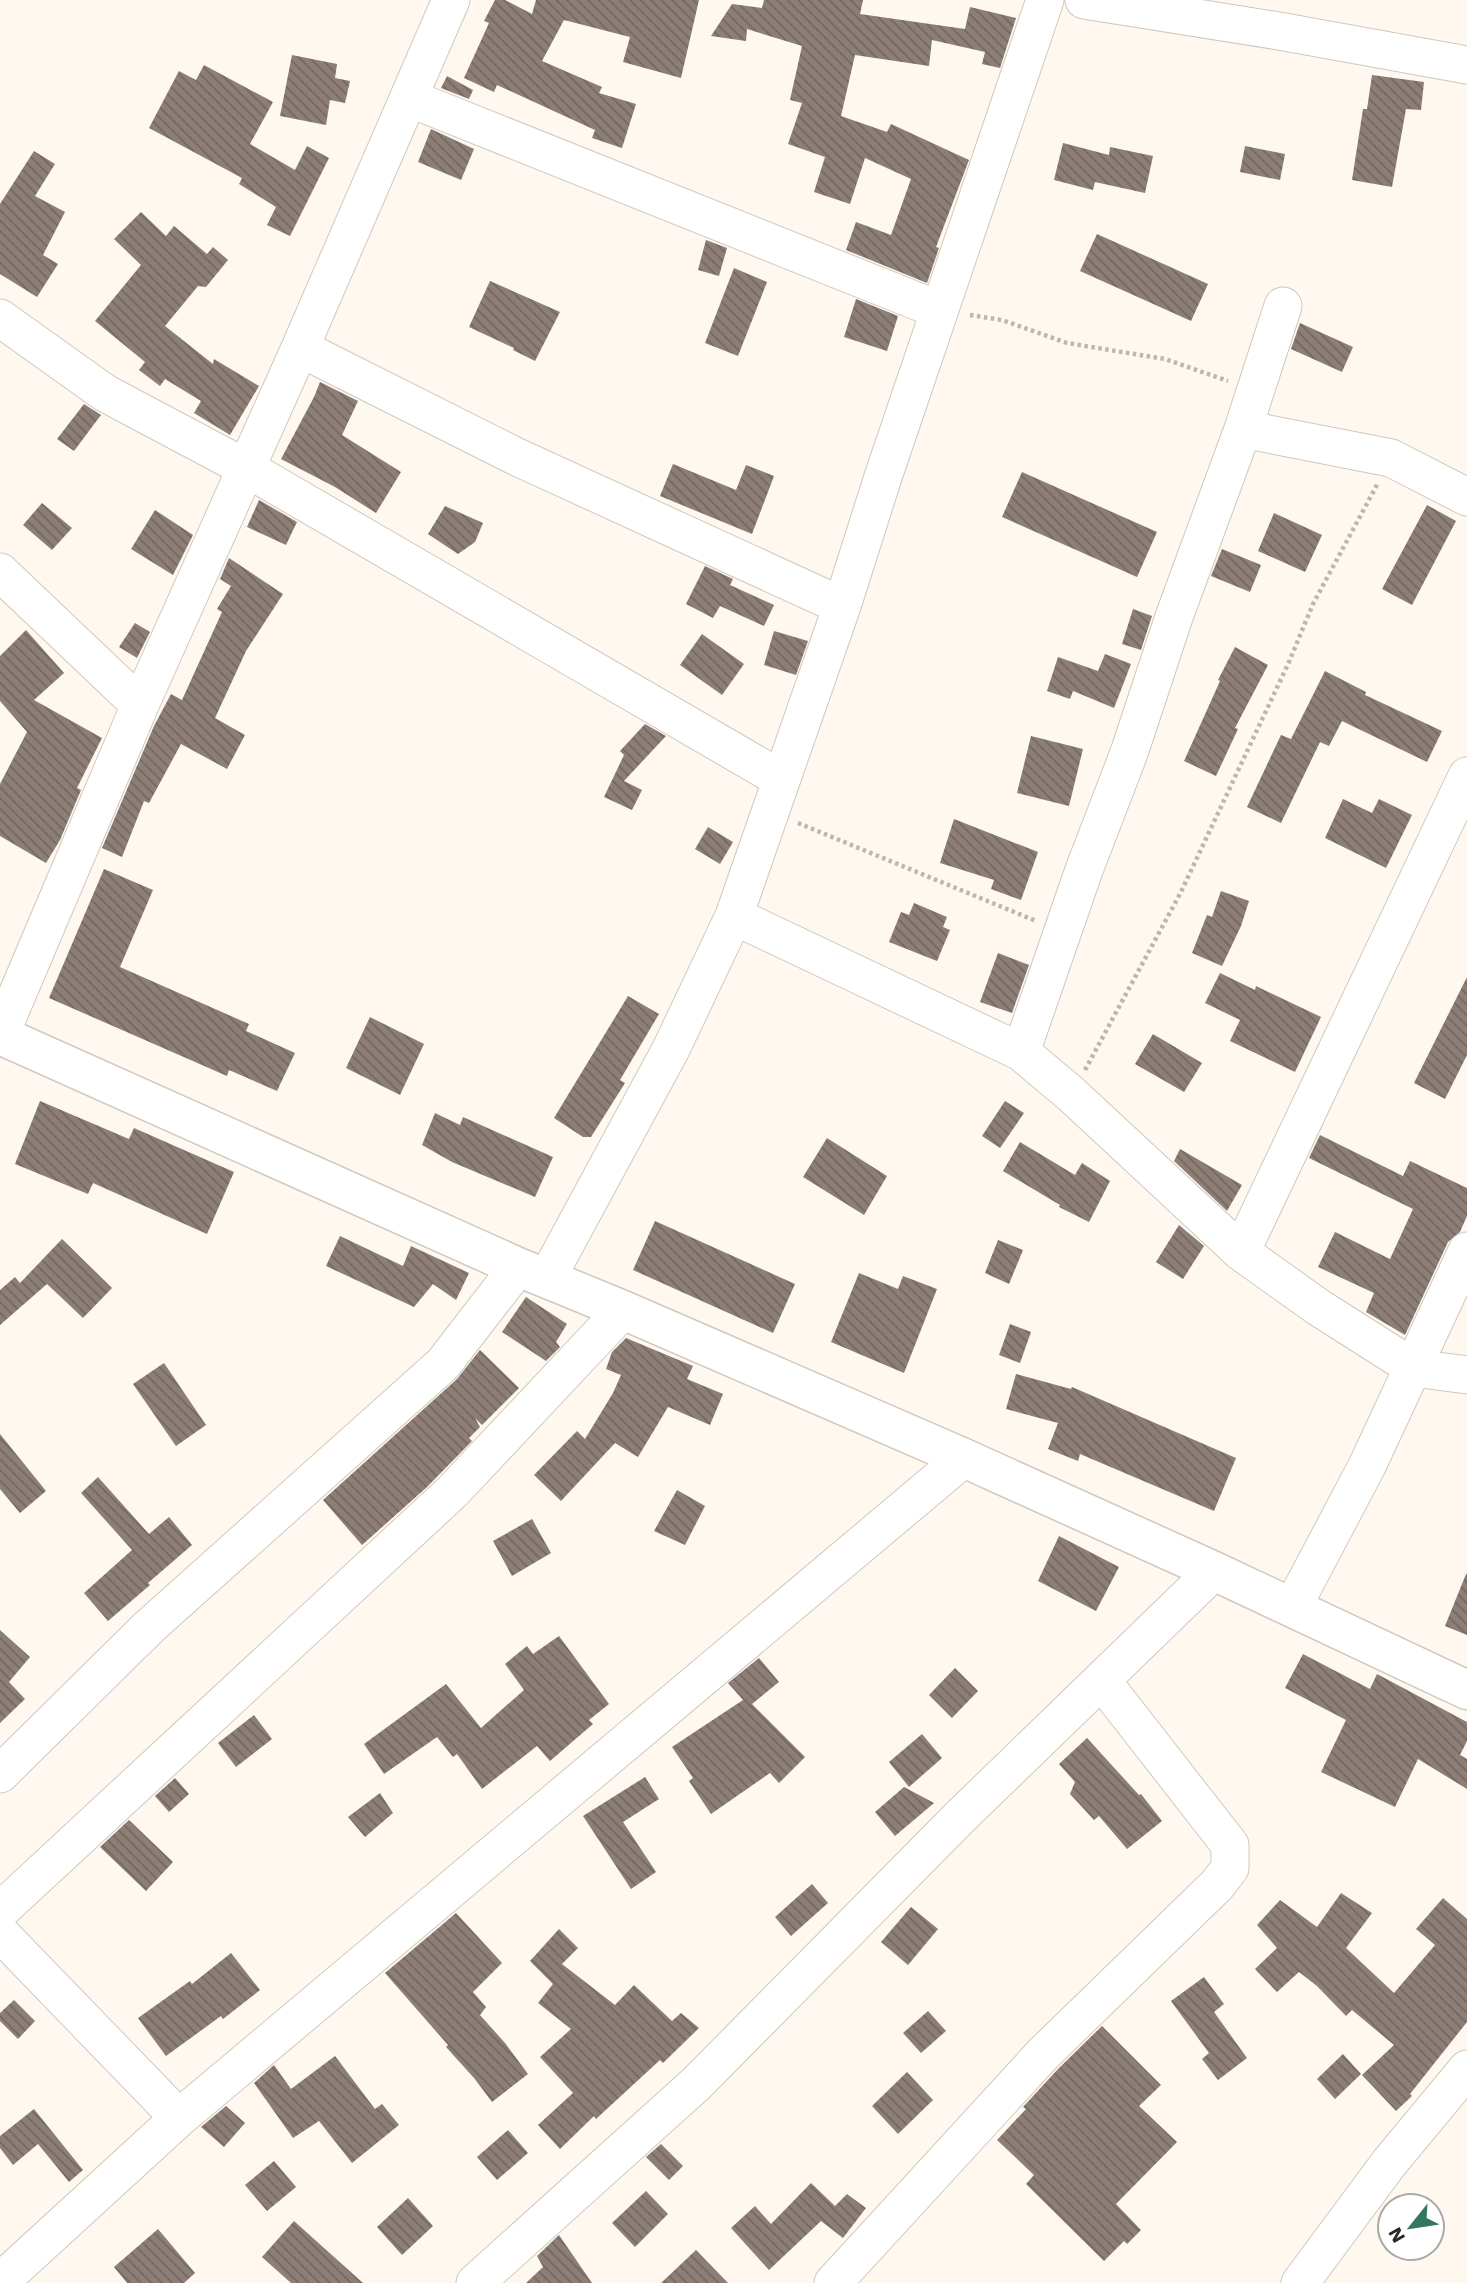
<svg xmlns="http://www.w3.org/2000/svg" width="1467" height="2283" font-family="'Work Sans',sans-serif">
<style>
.building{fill:url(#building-back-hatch)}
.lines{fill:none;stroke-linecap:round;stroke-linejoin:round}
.minor-casing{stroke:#d2c8bb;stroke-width:39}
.highway-casing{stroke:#d2c8bb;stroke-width:41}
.path{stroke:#bbb6af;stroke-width:4.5;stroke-dasharray:3.5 3.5;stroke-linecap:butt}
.minor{stroke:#fff;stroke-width:37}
.highway{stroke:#fff;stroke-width:38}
</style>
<defs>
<pattern id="building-back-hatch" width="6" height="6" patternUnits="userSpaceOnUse" patternTransform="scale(1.75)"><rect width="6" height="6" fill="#8d7f77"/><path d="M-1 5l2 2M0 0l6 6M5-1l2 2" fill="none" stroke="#736861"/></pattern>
</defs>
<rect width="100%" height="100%" fill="#fef8f0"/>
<path class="building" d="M495,0H505L532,14L536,0H699L681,78L623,62L630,37L564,20L542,61L602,87L599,93L636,104L622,148L592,138L595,130L497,85L494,92L464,78L489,23L484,21Z
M764,0H863L860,14L965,29L970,7L1016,18L1000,68L982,64L985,52L932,40L929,66L855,55L841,116L887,132L891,124L969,160L936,247L939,248L927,283L846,250L856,222L891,235L911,179L865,158L850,204L814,192L825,157L788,144L802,103L790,100L802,46L747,29L746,41L711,36L732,4L762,8Z
M292,55L337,64L335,78L350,81L345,103L330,100L326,125L280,116Z
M204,65L273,102L250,144L295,170L307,146L329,158L290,236L267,225L276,207L239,184L242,178L149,128L179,71L196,80Z
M1372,75L1424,82L1421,110L1406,109L1392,187L1352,180L1363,109H1367Z
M447,76L473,90L469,99L441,88Z
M431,129L474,149L461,180L418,162Z
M1063,143L1109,155L1110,147L1153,156L1145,193L1095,182L1093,190L1054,180Z
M1245,146L1285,154L1280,180L1240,172Z
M34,151L55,164L35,196L65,212L43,255L58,264L37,297L0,274V204Z
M141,212L166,236L174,226L207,254L213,247L228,260L206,287L198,286L165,326L213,364L214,359L259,386L230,435L194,413L201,401L165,379L160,386L139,370L145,362L95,321L141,265L114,239Z
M1097,234L1208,284L1191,321L1080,271Z
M706,240L727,248L719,276L698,270Z
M734,268L767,282L738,356L705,343Z
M490,281L560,312L535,361L513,350L514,348L469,327Z
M856,299L898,316L887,351L844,337Z
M1300,323L1353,347L1342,372L1291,349Z
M320,382L358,401L342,435L401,472L376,513L335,487L281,459L314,397Z
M84,404L101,415L74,451L57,439Z
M673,464L736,490L746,465L774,476L752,534L660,496Z
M1022,472L1157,532L1137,577L1002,517Z
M259,500L297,522L286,545L247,527Z
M42,503L72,528L52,550L23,525Z
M1427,505L1456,521L1412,605L1382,589Z
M445,506L483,523L475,542L458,554L428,534Z
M155,510L193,535L173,575L131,549Z
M1274,513L1322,535L1305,572L1258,551Z
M1222,549L1261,565L1250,592L1211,576Z
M229,558L283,594L246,651L215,718L245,735L227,769L181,744L149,803L144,801L122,857L102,848L154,726L171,694L182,700L222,612L217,609L231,586L220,579Z
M705,566L733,579L730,585L774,605L764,626L720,606L713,618L686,604Z
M1133,609L1152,616L1141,650L1122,644Z
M135,623L150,632L137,658L119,647Z
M26,630L64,673L34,700L102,738L77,788L81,790L60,840L46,863L0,836V784L27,732L0,701V656Z
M774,631L808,641L796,675L764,665Z
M702,634L744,664L722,695L680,665Z
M1235,647L1268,665L1235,728L1238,729L1216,776L1184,761L1220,681L1218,680Z
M1105,654L1131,664L1114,708L1073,691L1070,699L1047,691L1058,657L1098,671Z
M1325,671L1366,692L1365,695L1442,731L1427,762L1342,721L1329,746L1320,742L1281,823L1247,807L1281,735L1291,739Z
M645,724L666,736L624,781L642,790L632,810L604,797L624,755L620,751Z
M1031,736L1083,749L1069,806L1017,793Z
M1343,799L1372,813L1379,799L1412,815L1386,868L1325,838Z
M954,819L1038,852L1021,900L991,889L994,880L940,863Z
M708,827L733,842L720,864L695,849Z
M104,869L153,890L120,967L249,1024L246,1031L295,1053L277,1091L229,1070L227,1076L49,998Z
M1221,891L1249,901L1241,926L1222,966L1192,953L1207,915L1212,917Z
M914,903L947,917L943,927L950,930L937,961L889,942L901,912L909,915Z
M998,953L1029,965L1012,1013L980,1002Z
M1220,973L1255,990L1256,986L1321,1017L1295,1072L1230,1041L1240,1020L1205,1003Z
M1467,977V1055L1445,1099L1414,1083Z
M628,996L659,1014L620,1080L625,1083L591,1137H583L554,1118Z
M370,1017L424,1044L400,1095L346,1068Z
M1153,1034L1202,1063L1184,1092L1135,1064Z
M40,1101L129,1139L134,1128L234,1172L207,1234L93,1183L88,1194L15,1164Z
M1005,1101L1024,1113L1000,1148L982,1136Z
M435,1113L460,1125L463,1117L553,1157L535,1197L452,1162L422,1145Z
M1320,1135L1403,1176L1410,1161L1467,1188V1216L1460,1232L1448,1242L1405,1335L1366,1312L1374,1293L1318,1267L1335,1232L1390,1259L1413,1209L1309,1158Z
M827,1138L887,1176L864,1215L803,1177Z
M1020,1142L1075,1175L1082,1163L1110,1181L1089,1222L1059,1207L1060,1205L1003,1171Z
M1180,1149L1242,1185L1227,1211L1174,1161Z
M655,1221L795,1284L773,1333L633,1270Z
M1179,1225L1204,1246L1183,1279L1156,1262Z
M340,1236L403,1266L411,1246L469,1273L456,1300L433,1284L414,1307L326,1266Z
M62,1239L112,1288L83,1318L47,1284L0,1325V1290L15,1277L20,1283Z
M998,1240L1023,1250L1009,1284L985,1273Z
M859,1273L898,1289L903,1276L937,1289L904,1373L831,1342Z
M526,1297L567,1324L556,1342L560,1347L546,1361L502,1332Z
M1010,1324L1031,1332L1020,1363L999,1355Z
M626,1338L693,1366L687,1379L723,1394L710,1425L668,1407L638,1457L615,1443L561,1501L534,1475L577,1431L585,1439L613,1393L621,1375L606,1369L612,1352Z
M480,1350L519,1388L482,1425L475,1418L480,1427L469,1438L472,1441L427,1487L362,1545L323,1500L457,1379Z
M164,1363L206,1425L176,1446L133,1384Z
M1016,1374L1071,1389L1072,1387L1236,1458L1214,1511L1080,1454L1078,1461L1048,1449L1058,1423L1006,1409Z
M0,1434L46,1491L20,1513L0,1489Z
M98,1477L149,1534L169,1517L192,1545L148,1583L150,1585L108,1621L84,1593L132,1550L81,1493Z
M677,1490L705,1506L685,1545L654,1531Z
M532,1519L551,1553L512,1576L493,1541Z
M1059,1536L1119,1567L1096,1611L1038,1581Z
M1466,1574H1467V1635L1445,1626Z
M0,1630L30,1657L9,1682L25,1699L0,1723Z
M559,1636L609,1704L589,1720L593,1724L550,1761L537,1746L482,1789L457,1754L453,1757L437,1737L384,1774L364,1744L446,1684L481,1728L524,1690L505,1664L527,1646L533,1654Z
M1303,1654L1370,1689L1377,1674L1467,1722V1741L1460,1755L1467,1759V1789L1418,1759L1395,1807L1321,1772L1346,1720L1285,1688Z
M759,1658L779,1682L752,1704L805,1757L779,1783L770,1773L711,1814L689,1781L693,1778L672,1747L743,1700L728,1683Z
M955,1668L978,1691L952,1718L929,1695Z
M254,1715L272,1739L236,1767L218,1743Z
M922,1734L942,1758L909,1787L889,1762Z
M1087,1738L1139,1795L1141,1794L1162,1821L1127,1849L1099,1816L1094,1820L1070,1794L1075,1782L1059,1764Z
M645,1777L659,1799L623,1822L656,1872L631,1889L583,1816Z
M175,1778L189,1794L169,1812L155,1796Z
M904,1787L934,1803L895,1836L875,1812Z
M380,1793L393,1813L365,1837L348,1817Z
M129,1820L173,1862L146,1891L100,1847Z
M812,1884L828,1903L791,1936L775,1917Z
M1341,1893L1372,1913L1346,1948L1394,1993L1435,1945L1416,1929L1443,1898L1467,1919V2022L1410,2094L1412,2096L1396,2111L1362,2075L1394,2045L1352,2010L1346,2016L1317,1986L1299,1972L1277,1992L1255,1969L1277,1948L1257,1925L1280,1900L1317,1927Z
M911,1907L938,1929L908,1965L881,1942Z
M456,1913L502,1963L473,1992L486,2007L480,2015L505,2043L528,2074L492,2102L474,2078L446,2047L448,2045L385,1973Z
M559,1929L578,1948L562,1964L615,2005L634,1985L672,2021L681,2013L699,2028L663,2063L660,2060L596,2119L594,2116L560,2149L538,2125L573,2093L540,2057L571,2029L538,2003L553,1984L530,1961Z
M231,1953L260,1990L223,2019L221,2016L166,2056L138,2018L190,1981L192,1984Z
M1204,1977L1224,2004L1214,2012L1247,2058L1218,2080L1202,2059L1209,2053L1171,2001Z
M14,2000L35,2021L18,2039L0,2021V2013Z
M928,2011L946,2031L921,2053L903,2033Z
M1102,2026L1161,2085L1139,2106L1177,2142L1116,2204L1141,2230L1127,2244L1124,2241L1104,2261L1026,2184L1034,2175L997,2140L1026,2109L1023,2107L1058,2069Z
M1343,2054L1361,2074L1335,2099L1317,2079Z
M335,2056L375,2109L382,2104L399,2125L352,2163L319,2121L293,2138L254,2083L274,2065L291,2089Z
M907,2072L933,2100L898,2134L872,2106Z
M226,2106L245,2123L224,2147L201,2127Z
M34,2109L83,2170L69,2182L38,2144L13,2165L0,2148V2136Z
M508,2130L528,2153L497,2180L477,2157Z
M661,2144L683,2166L669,2180L646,2157Z
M274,2161L296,2187L267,2211L245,2185Z
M811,2183L835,2206L847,2194L866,2208L843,2238L821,2221L769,2270L731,2228L755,2206L771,2224Z
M646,2191L668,2214L635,2247L612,2223Z
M408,2198L433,2226L402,2255L377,2227Z
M294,2221L363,2283H291L262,2257Z
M158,2229L195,2273L184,2283H127L114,2267Z
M559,2235L592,2283H526L543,2267L537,2256Z
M696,2250L728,2283H661Z"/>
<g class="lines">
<g class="minor-casing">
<path id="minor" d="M1084,0L1279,31L1467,65
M409,98L939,310
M0,318L105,393L246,468L781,779
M300,348L515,456L842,606L883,477L1045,0
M1243,429L1391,458L1467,497
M0,572L140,705
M734,916L1021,1052L1071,1094L1241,1252L1318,1307L1414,1368L1467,1375
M0,1035L140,705L300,348L451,0
M1021,1052L1084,870L1129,753L1174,617L1243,429L1283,306
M1241,1252L1467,776
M547,1278L671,1049L734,916L842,606
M1292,1608L1367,1466L1467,1251
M0,1774L149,1627L443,1364L518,1267
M0,1911L453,1491L623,1310
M0,1933L179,2118
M0,2282L179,2118L964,1458
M475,2283L696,2084L960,1817L1214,1571
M833,2283L1043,2054L1217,1885L1230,1868V1845L1102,1681
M1300,2283L1389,2163L1467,2069"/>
</g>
<g class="highway-casing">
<path id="highway" d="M0,1035L518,1267L623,1310L964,1458L1214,1571L1467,1690"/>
</g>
<path class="path" d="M970,315L1002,320L1067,343L1165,359L1228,381
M798,823L1036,921
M1085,1070L1181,892L1289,662L1313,604L1378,483"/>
<use href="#minor" class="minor"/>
<use href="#highway" class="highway"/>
</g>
<g transform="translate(1411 2227) rotate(240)"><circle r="33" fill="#ffffff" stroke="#aaa9a7" stroke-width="2"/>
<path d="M0-5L12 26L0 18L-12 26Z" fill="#347564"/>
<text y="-10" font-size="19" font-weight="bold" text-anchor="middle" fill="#2b2823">N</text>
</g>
</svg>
